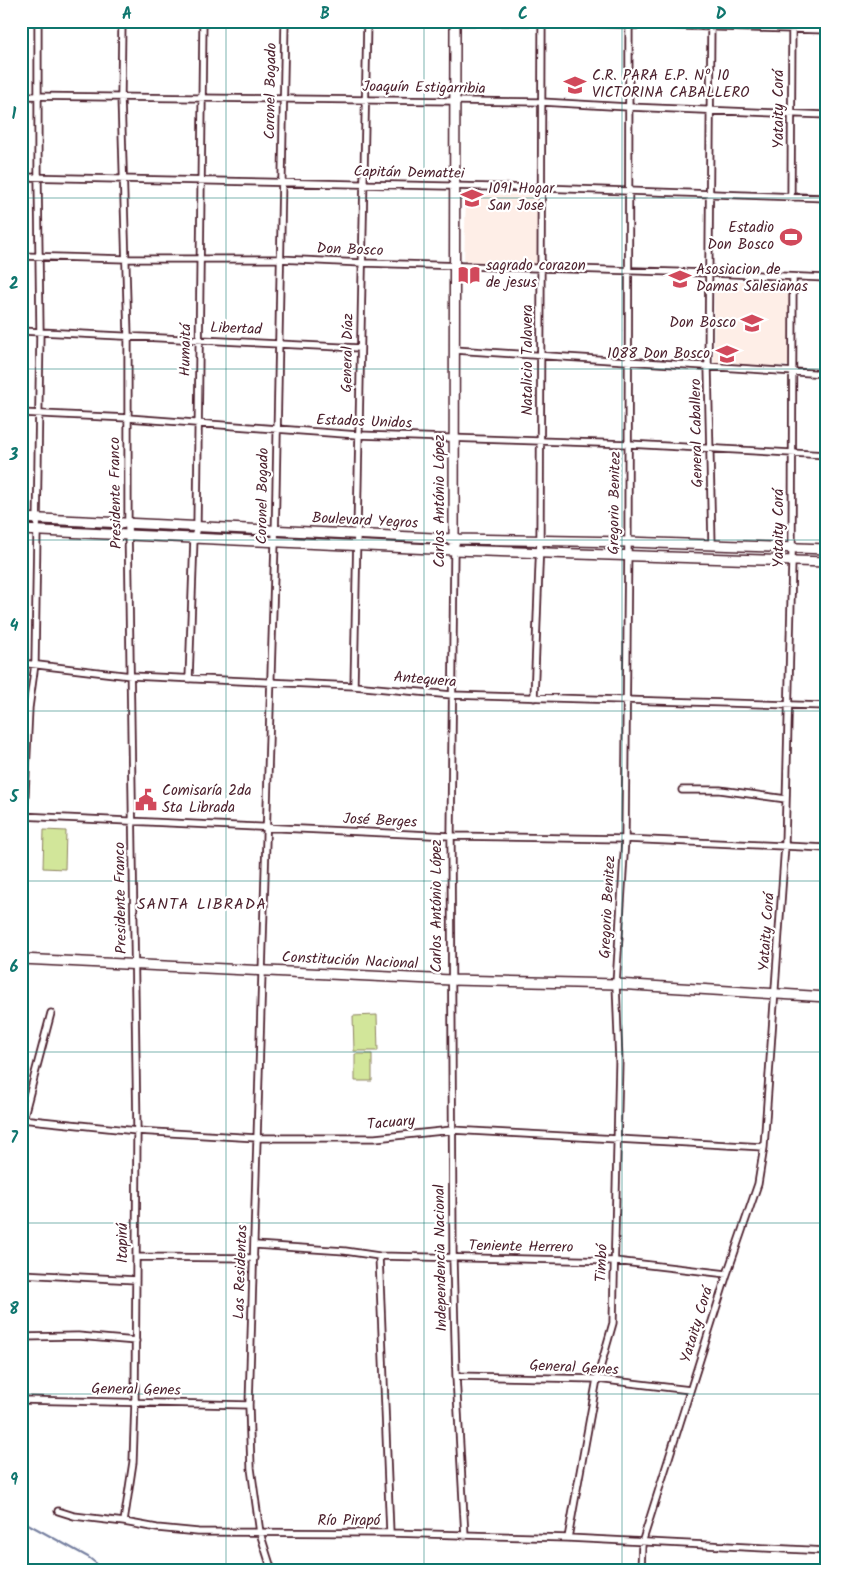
<svg xmlns="http://www.w3.org/2000/svg" width="848" height="1592" font-family="Kalam,sans-serif">
<style>
.built{fill:#feeee7}
.green{fill:#d2e69a;stroke:#8e8262}
.lines{fill:none;stroke-linecap:round;stroke-linejoin:round}
.stream{stroke:#7781a1;stroke-width:2}
.street-casing{stroke:#4a1f2b;stroke-width:9}
.secondary-casing{stroke:#4a1f2b;stroke-width:12}
.street{stroke:#fff;stroke-width:5.5}
.secondary{stroke:#fff;stroke-width:9}
.grid{fill:none;stroke:#0f766e;stroke-width:1;stroke-opacity:0.55}
.labels{text-anchor:middle;dominant-baseline:central;stroke-width:4.5;stroke-linejoin:round;paint-order:stroke}
.poi-label{font-size:15px;fill:#4a1f2b;stroke:#fff;text-anchor:start}
.street-label{font-size:15px;fill:#4a1f2b;stroke:#fff}
.neighbourhood-label{font-size:16px;letter-spacing:1px;fill:#4a1f2b;stroke:#fff}
.neatline{fill:none;stroke:#0f766e;stroke-width:2}
.grid-label{font-size:16px;text-anchor:middle;font-weight:bold;fill:#0f766e}
</style>
<rect width="100%" height="100%" fill="#fff"/>
<filter id="ink" filterUnits="userSpaceOnUse"><feTurbulence type="fractalNoise" baseFrequency=".02" numOctaves="2"/><feDisplacementMap in="SourceGraphic" scale="10" xChannelSelector="R" yChannelSelector="G"/><feConvolveMatrix kernelMatrix="1 2 1 2 8 2 1 2 1" color-interpolation-filters="sRGB"/></filter>
<g filter="url(#ink)">
<path class="built" d="M466,194L541,195V266L464,264Z
M714,281H791V366H714Z"/>
<path class="green" d="M44,830L66,831L65,869L43,868Z
M377,1015L378,1051H354L353,1016Z
M355,1054H372V1081H355Z"/>
<g class="lines">
<path class="stream" d="M21,1516L28,1524L88,1557L106,1571"/>
<g class="street-casing">
<path id="street" d="M122,21L121,97L128,336V523L137,1131L135,1402L133,1462L124,1522
M319,21L542,22L827,30
M711,21L708,367L712,545
M21,96L542,102L628,107L827,115
M21,177L542,188L827,198
M791,197L792,21
M21,256L126,259H279L362,263L708,273L827,278
M21,331L360,348
M454,350L827,374
M21,413L128,418L358,435L628,444L827,455
M454,550L451,836L453,1258L456,1376L465,1536
M21,663L131,676L354,686L452,695L827,706
M189,679L194,538L197,527L203,21
M354,686L367,21
M534,698L540,541L542,21
M682,790H720L786,799
M21,816L451,836L625,839L827,848
M24,817L29,708L35,664L40,331L38,177V21
M21,1119L137,1131L257,1138H375L452,1130L764,1147
M23,1119L51,1013
M255,1245L345,1251L379,1256L615,1261L727,1274
M379,1256L390,1533
M136,1257L254,1258
M21,1274L136,1280
M21,1337L78,1336L136,1341
M456,1376L597,1379L690,1390
M21,1400L249,1405
M58,1511L74,1516L124,1522L157,1528L198,1532L390,1533L568,1538L827,1551
M568,1538L597,1379L613,1323L619,1062L616,984L625,839L628,542L629,21
M272,1571L260,1533L251,1468L249,1405L275,542L285,21
M641,1571L642,1543L727,1274L758,1184L764,1147L785,845L792,561L793,277"/>
</g>
<g class="secondary-casing">
<path id="secondary" d="M21,518L454,539L628,542L827,549
M21,530L454,550L827,562
M454,545L455,21
M21,959L451,980L616,984L827,997"/>
</g>
<use href="#street" class="street"/>
<use href="#secondary" class="secondary"/>
</g>
</g>
<path class="grid" d="M226,21V1571M424,21V1571M622,21V1571M21,198H827M21,369H827M21,540H827M21,711H827M21,881H827M21,1052H827M21,1223H827M21,1394H827"/>
<defs>
<g id="school-bare" transform="scale(1.725)"><path d="M0-5L7-2L0 1L-7-2ZM-4 1L0 2.5L4 1V4Q0 6-4 4Z" fill="#d1495b" stroke="#fff" stroke-width="2.5" paint-order="stroke"/></g>
<g id="stadium-bare" transform="scale(1.725)"><path d="M0-5a6.5 5 0 1 0 0 10a6.5 5 0 1 0 0-10ZM-3.5-1.8h7v3.6h-7Z" fill="#d1495b" stroke="#fff" stroke-width="2.5" paint-order="stroke"/></g>
<g id="library-bare" transform="scale(1.725)"><path d="M-6-4Q-3-5.5-.7-3.5V5Q-3 3-6 4ZM6-4Q3-5.5 .7-3.5V5Q3 3 6 4Z" fill="#d1495b" stroke="#fff" stroke-width="2.5" paint-order="stroke"/></g>
<g id="university-bare" transform="scale(1.725)"><path d="M0-5L7-2L0 1L-7-2ZM-4 1L0 2.5L4 1V4Q0 6-4 4Z" fill="#d1495b" stroke="#fff" stroke-width="2.5" paint-order="stroke"/></g>
<g id="civic-bare" transform="scale(1.725)"><path d="M-.6-6.5H3V-4.5H.6V-3L4-1V1h2V6H-6V1h2V-1L-.6-3ZM-1.2 2.5V6h2.4V2.5Z" fill="#d1495b" stroke="#fff" stroke-width="2.5" paint-order="stroke"/></g>
</defs>
<g fill-rule="evenodd">
<use href="#school-bare" x="575" y="85"/>
<use href="#school-bare" x="472" y="198"/>
<use href="#stadium-bare" x="791" y="237"/>
<use href="#library-bare" x="469" y="275"/>
<use href="#school-bare" x="680" y="279"/>
<use href="#university-bare" x="752" y="323"/>
<use href="#school-bare" x="727" y="354"/>
<use href="#civic-bare" x="146" y="800"/>
</g>
<g class="labels">
<g class="poi-label">
<text x="592" y="76">C.R. PARA E.P. Nº 10<tspan x="592" dy="17">VICTORINA CABALLERO</tspan></text>
<text x="488" y="189">1091 Hogar<tspan x="488" dy="17">San Jose</tspan></text>
<text x="774" y="228" text-anchor="end">Estadio<tspan x="774" dy="17">Don Bosco</tspan></text>
<text x="486" y="266">sagrado corazon<tspan x="486" dy="17">de jesus</tspan></text>
<text x="696" y="270">Asosiacion de<tspan x="696" dy="17">Damas Salesianas</tspan></text>
<text x="736" y="323" text-anchor="end">Don Bosco</text>
<text x="710" y="354" text-anchor="end">1088 Don Bosco</text>
<text x="162" y="791">Comisaría 2da<tspan x="162" dy="17">Sta Librada</tspan></text>
</g>
<g class="street-label">
<text transform="translate(424 88) rotate(1)">Joaquín Estigarribia</text>
<text transform="translate(271 91) rotate(-89)">Coronel Bogado</text>
<text transform="translate(779 109) rotate(-90)">Yataity Corá</text>
<text transform="translate(409 173) rotate(1)">Capitán Demattei</text>
<text transform="translate(350 250) rotate(2)">Don Bosco</text>
<text transform="translate(236 329) rotate(2)">Libertad</text>
<text transform="translate(186 350) rotate(-89)">Humaitá</text>
<text transform="translate(348 353) rotate(-89)">General Díaz</text>
<text transform="translate(528 360) rotate(-90)">Natalicio Talavera</text>
<text transform="translate(364 422) rotate(2)">Estados Unidos</text>
<text transform="translate(697 433) rotate(-91)">General Caballero</text>
<text transform="translate(116 493) rotate(-91)">Presidente Franco</text>
<text transform="translate(263 496) rotate(-89)">Coronel Bogado</text>
<text transform="translate(440 501) rotate(-90)">Carlos António López</text>
<text transform="translate(615 503) rotate(-89)">Gregorio Benitez</text>
<text transform="translate(365 521) rotate(3)">Boulevard Yegros</text>
<text transform="translate(779 528) rotate(-90)">Yataity Corá</text>
<text transform="translate(425 680) rotate(5)">Antequera</text>
<text transform="translate(380 821) rotate(3)">José Berges</text>
<text transform="translate(121 898) rotate(-91)">Presidente Franco</text>
<text transform="translate(437 906) rotate(-90)">Carlos António López</text>
<text transform="translate(608 907) rotate(-87)">Gregorio Benitez</text>
<text transform="translate(767 932) rotate(-86)">Yataity Corá</text>
<text transform="translate(350 961) rotate(3)">Constitución Nacional</text>
<text transform="translate(391 1123) rotate(-5)">Tacuary</text>
<text transform="translate(123 1243) rotate(-90)">Itapirú</text>
<text transform="translate(521 1247) rotate(1)">Teniente Herrero</text>
<text transform="translate(441 1258) rotate(-91)">Independencia Nacional</text>
<text transform="translate(602 1263) rotate(-88)">Timbó</text>
<text transform="translate(241 1272) rotate(-88)">Las Residentas</text>
<text transform="translate(697 1325) rotate(-73)">Yataity Corá</text>
<text transform="translate(574 1368) rotate(3)">General Genes</text>
<text transform="translate(136 1390) rotate(1)">General Genes</text>
<text x="349" y="1521">Río Pirapó</text>
</g>
<g class="neighbourhood-label">
<text x="202" y="904">SANTA LIBRADA</text>
</g>
</g>
<rect width="848" height="1592" fill="none" stroke="#fff" stroke-width="55"/>
<rect x="28" y="28" width="792" height="1536" class="neatline"/>
<g class="grid-label">
<text x="127" y="19">A</text>
<text x="325" y="19">B</text>
<text x="523" y="19">C</text>
<text x="721" y="19">D</text>
<text x="14" y="119">1</text>
<text x="14" y="289">2</text>
<text x="14" y="460">3</text>
<text x="14" y="631">4</text>
<text x="14" y="802">5</text>
<text x="14" y="972">6</text>
<text x="14" y="1143">7</text>
<text x="14" y="1314">8</text>
<text x="14" y="1485">9</text>
</g>
</svg>
